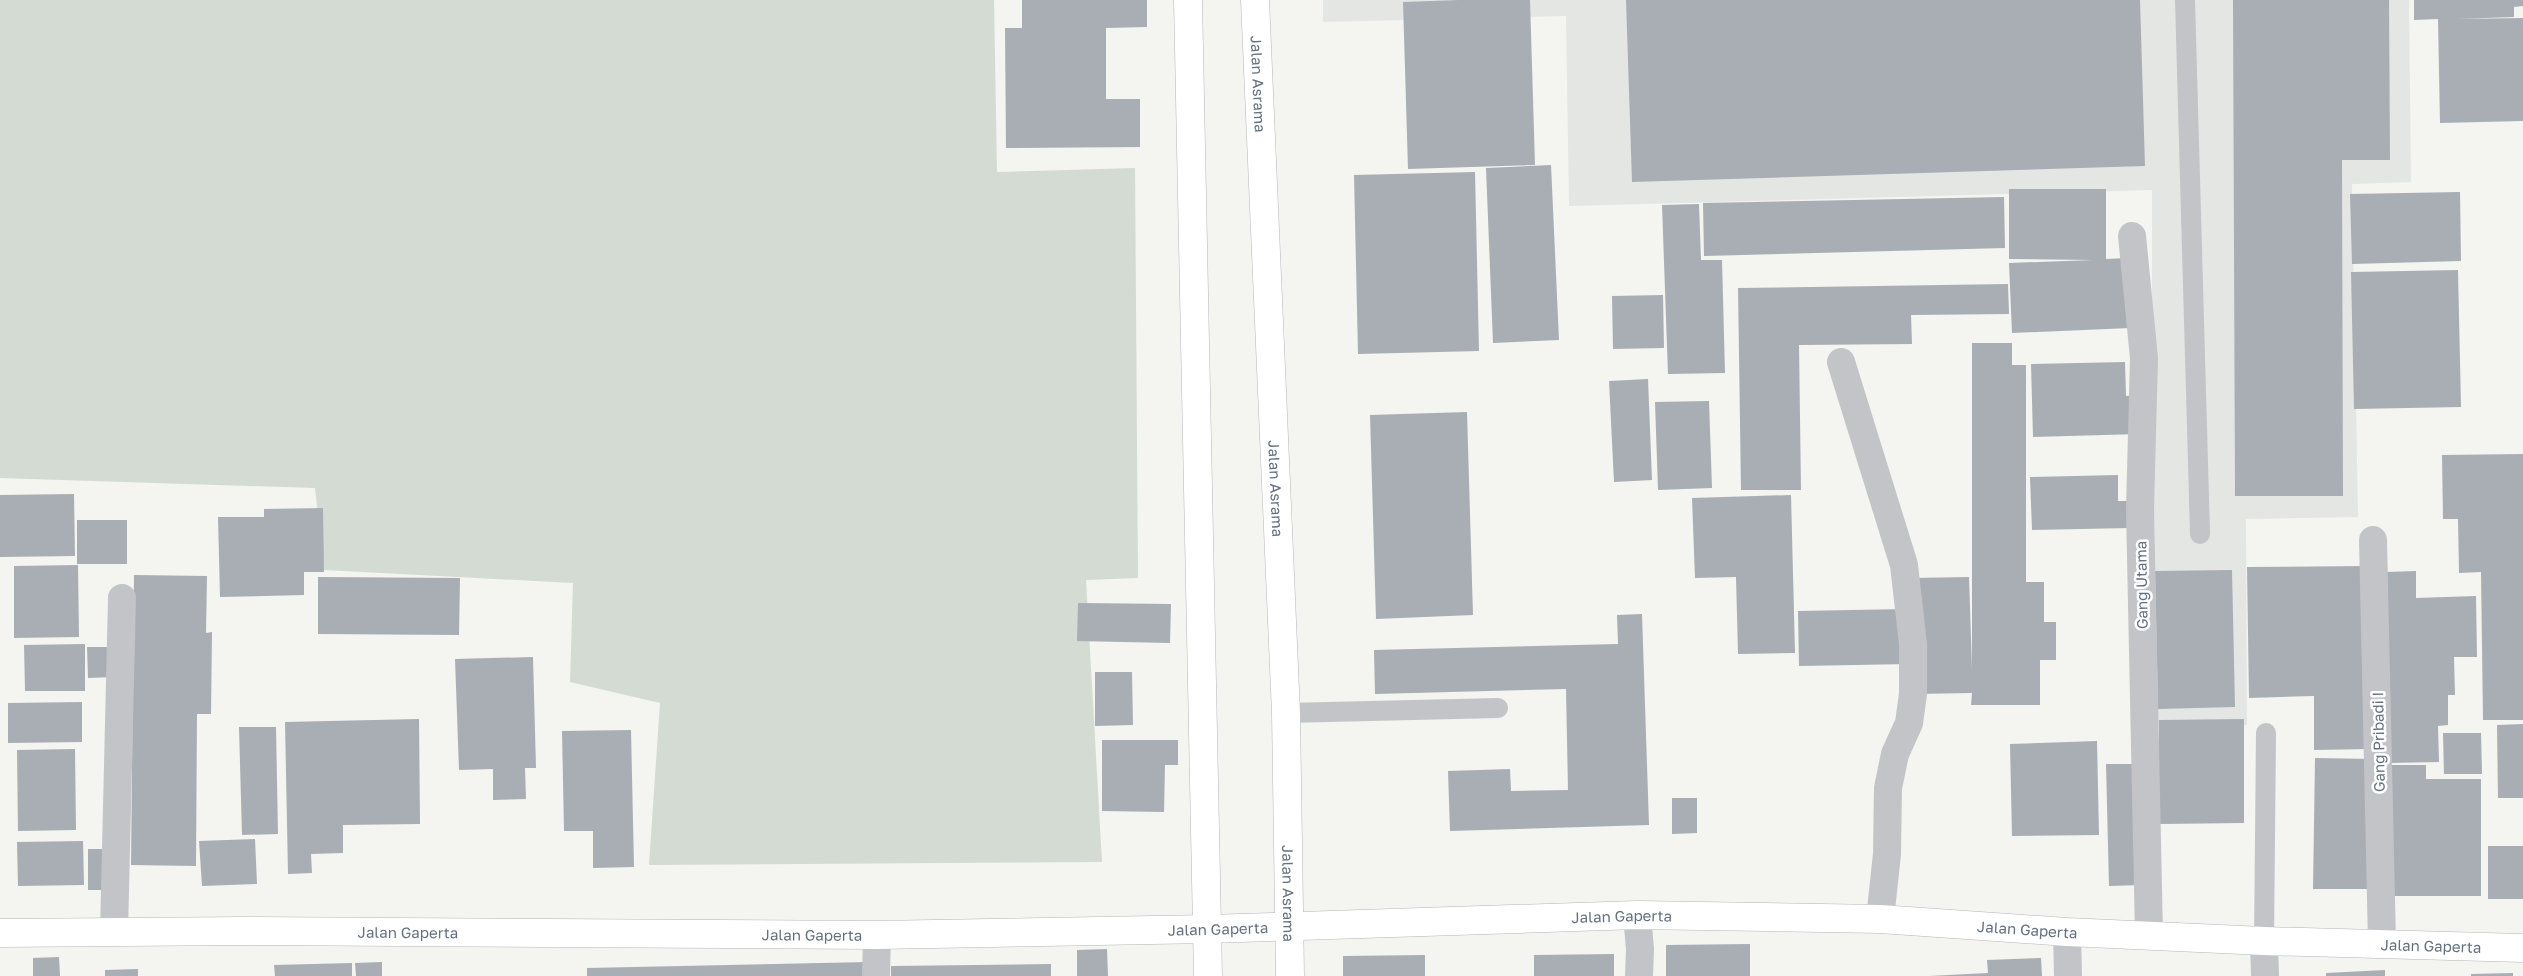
<svg xmlns="http://www.w3.org/2000/svg" width="2523" height="976" font-family="'Golos Text',sans-serif">
<style>
.built{fill:#e4e6e4}
.green{fill:#d4dbd2}
.building{fill:#a8aeb4}
.lines{fill:none;stroke-linecap:round;stroke-linejoin:round}
.secondary-casing{stroke:#b2b6ba;stroke-width:29}
.highway-casing{stroke:#b4b7ba;stroke-width:29}
.lane{stroke:#c2c4c8;stroke-width:20}
.street{stroke:#c2c4c8;stroke-width:28}
.secondary{stroke:#fff;stroke-width:28}
.highway{stroke:#fff;stroke-width:28}
.labels{text-anchor:middle;dominant-baseline:central;stroke-width:5;stroke-linejoin:round;paint-order:stroke}
.street-label{font-size:15px;fill:#647180;stroke:#fff}
</style>
<rect width="100%" height="100%" fill="#f4f4f0"/>
<path class="built" d="M1323,0H2409L2411,182L2352,184L2358,517L2246,519L2247,725L2152,728V190L1569,206L1566,16L1323,22Z"/>
<path class="green" d="M0,0H994L997,172L1135,168L1138,578L1086,580L1102,862L649,865L660,703L570,682L573,583L324,570L315,488L0,478Z"/>
<path class="building" d="M1022,0H1147V27L1106,28V99H1140V147L1006,148L1005,28H1022Z
M1459,0H1530L1535,165L1408,169L1403,2Z
M1626,0H2140L2145,166L1632,182Z
M2233,0H2389L2390,160H2342L2343,496H2235Z
M2414,0H2523V6L2514,7V17L2457,19L2523,18V121L2440,123L2438,19L2414,20Z
M1551,165L1559,340L1493,343L1486,168Z
M1475,172L1479,351L1358,354L1354,175Z
M2009,189H2106V259L2128,258L2130,328L2012,333L2009,263L2094,260L2009,259Z
M2460,192L2461,261L2352,264L2350,194Z
M2004,197L2005,248L1704,256L1703,203Z
M1699,204L1701,260H1722L1725,373L1668,374L1662,205Z
M2458,270L2461,407L2354,409L2351,272Z
M2008,284L2009,314L1911,315L1912,344L1799,345L1801,490H1741L1738,288Z
M1663,295L1664,348L1613,349L1612,296Z
M1972,343H2012V365H2026V582H2044V622H2056V660H2040V705H1971L1972,693L1915,694L1913,578L1969,577L1972,669Z
M2125,362L2126,396L2137,395L2139,434L2033,437L2031,364Z
M1648,379L1652,480L1614,482L1609,381Z
M1709,401L1712,488L1658,490L1655,402Z
M1467,412L1473,615L1376,619L1370,415Z
M2523,454V720H2483L2481,572L2459,573L2458,519H2443L2442,455Z
M2118,475V501H2130V528L2032,530L2030,477Z
M74,494L75,556L0,557V495Z
M1791,495L1795,653L1738,654L1736,577L1695,578L1692,498Z
M323,508L324,572H304V595L220,597L218,517H264V509Z
M77,520H127V564H77Z
M78,565L79,637L14,638V566Z
M2368,566L2370,749L2314,750V696L2249,698L2247,567Z
M2232,570L2235,707L2158,709L2155,571Z
M2416,571V598L2476,596L2477,657H2454L2455,695H2448V725L2438,726L2439,762L2389,763L2385,572Z
M134,575L207,576L206,633L212,632L211,714H197L196,866L131,865Z
M318,577L460,578L459,635L318,634Z
M1078,603L1171,604L1170,643L1077,641Z
M1907,609L1909,664L1799,666L1798,611Z
M1642,614L1649,825L1450,831L1448,771L1510,769L1511,791L1568,790L1566,689L1375,694L1374,650L1618,644L1617,615Z
M85,644V691H25L24,645Z
M87,647H115V677L88,678Z
M533,657L536,768H525L526,799L493,800V769L459,770L455,659Z
M1095,672H1132L1133,725L1095,726Z
M82,702V742L8,743V703Z
M419,719L420,824L343,825V853L311,854L312,873L288,874L285,722Z
M2244,719V823L2159,824V720Z
M2523,724V798H2498L2497,725Z
M239,727H276L278,834L242,835Z
M631,730L634,867L593,868V831H564L562,731Z
M2443,733H2481L2482,774H2444Z
M1102,740H1178V765H1165L1164,812L1102,811Z
M2097,741L2099,835L2012,836L2010,744Z
M75,749L76,830L18,831L17,750Z
M2315,758L2374,759L2372,889H2313Z
M2106,764H2140L2142,885L2109,886Z
M2385,765H2426V779H2481V896H2384Z
M1672,798H1697V833L1672,834Z
M255,839L257,884L202,886L199,841Z
M83,841L84,885L18,886L17,842Z
M2488,846H2523V899H2488Z
M88,849H113V890H88Z
M1750,944V976H1666V945Z
M1107,949L1108,976H1077V950Z
M1614,954V976H1534V955Z
M1425,955V976H1343V956Z
M59,957L60,976H33V958Z
M2041,958L2042,976H1929L1988,973L1987,960Z
M382,962V976H356L355,963Z
M869,962V976H587V968Z
M352,963V976H275L274,965Z
M1051,964V976H891V966Z
M138,969V976H105V970Z
M2385,970V976H2326V973Z
M2513,973V976H2471V974Z"/>
<g class="lines">
<g class="secondary-casing">
<g id="secondary">
<path id="s1" d="M0,933L246,931L877,935L1208,929L1637,915L1880,919L2067,932L2264,941L2523,948"/>
</g>
</g>
<g class="highway-casing">
<g id="highway">
<path d="M1188,0L1208,976"/>
<path id="s2" d="M1255,0L1286,713L1290,976"/>
</g>
</g>
<path class="lane" d="M2185,0L2200,534
M1286,713L1498,708
M2264,941L2266,733"/>
<path class="street" d="M2132,236L2144,358L2140,509L2149,935
M1841,362L1904,565L1913,644V694L1909,723L1895,754L1888,788L1887,854L1880,919
M2373,540L2382,943
M1637,915L1640,949L1639,976
M114,932L122,598
M2067,932L2068,976
M2264,941L2265,976
M876,976L877,935"/>
<use href="#secondary" class="secondary"/>
<use href="#highway" class="highway"/>
</g>
<g class="labels">
<g class="street-label">
<text stroke="none"><textPath href="#s2" startOffset="84">Jalan Asrama</textPath></text>
<text stroke="none"><textPath href="#s2" startOffset="489">Jalan Asrama</textPath></text>
<text transform="translate(2141 585) rotate(-91)">Gang Utama</text>
<text transform="translate(2378 742) rotate(-91)">Gang Pribadi I</text>
<text stroke="none"><textPath href="#s2" startOffset="894">Jalan Asrama</textPath></text>
<text stroke="none"><textPath href="#s1" startOffset="1622">Jalan Gaperta</textPath></text>
<text stroke="none"><textPath href="#s1" startOffset="1218">Jalan Gaperta</textPath></text>
<text stroke="none"><textPath href="#s1" startOffset="2028">Jalan Gaperta</textPath></text>
<text stroke="none"><textPath href="#s1" startOffset="408">Jalan Gaperta</textPath></text>
<text stroke="none"><textPath href="#s1" startOffset="812">Jalan Gaperta</textPath></text>
<text stroke="none"><textPath href="#s1" startOffset="2432">Jalan Gaperta</textPath></text>
</g>
</g>
</svg>
